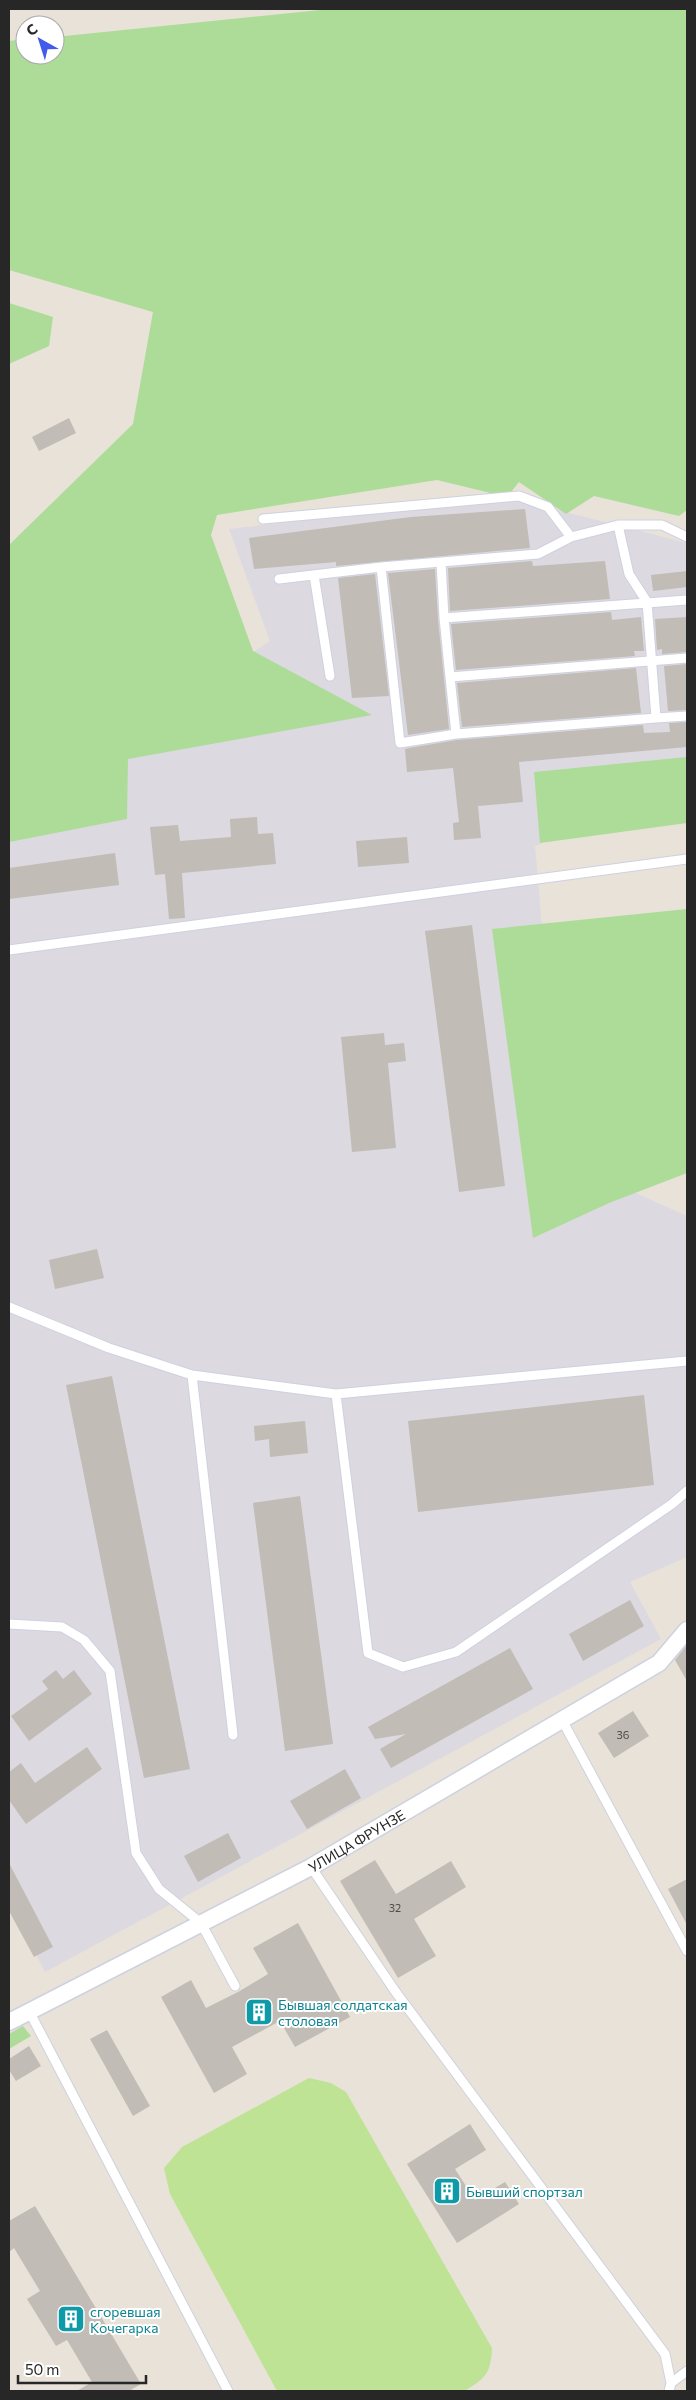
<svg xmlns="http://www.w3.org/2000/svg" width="696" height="2400" font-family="Commissioner,sans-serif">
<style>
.industrial{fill:#dcd9e1}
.green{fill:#acdc98}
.pitch{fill:#bee395}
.building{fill:#c1bcb5}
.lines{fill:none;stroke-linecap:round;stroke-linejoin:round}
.lane-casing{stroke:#ced1df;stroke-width:11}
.street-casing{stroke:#ced1df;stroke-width:19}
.lane{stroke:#fff;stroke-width:9}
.street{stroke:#fff;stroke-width:16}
.labels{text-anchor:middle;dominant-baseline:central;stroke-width:4;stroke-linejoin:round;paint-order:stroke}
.number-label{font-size:11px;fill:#4e4c4a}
.street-label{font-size:14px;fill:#272727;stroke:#fff}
.culture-label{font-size:14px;fill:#0d838f;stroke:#fff;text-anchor:start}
</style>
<rect width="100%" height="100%" fill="#e8e2d9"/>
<path class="industrial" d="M507,497L687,543V780L535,846L562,1160L687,1216V1557L630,1582L661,1639L45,1972L9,1902V779L62,781L270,641L229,529Z"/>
<path class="green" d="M330,9H687V510L679,516L594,496L566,514L519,482L507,497L437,480L217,515L211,535L253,651L372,715L128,759L127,819L9,842V545L133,424L153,312L9,270V41L25,39V55H55V37Z
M9,303L53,317L49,346L9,364Z
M687,757V823L540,843L534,772Z
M687,909V1173L609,1203L533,1238L492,929Z
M23,2026L31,2036L9,2049V2034Z"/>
<path class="pitch" d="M309,2078L331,2083L346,2092L492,2348C491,2373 485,2379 464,2391H277L170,2194L164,2168L182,2147Z"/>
<path class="building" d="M69,418L76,433L39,451L32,437Z
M525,509L530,548L336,566V562L254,569L249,538L411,517Z
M532,561L533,566L605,561L610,599L450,611L448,568Z
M435,569L438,619L449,729L408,735L388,573Z
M687,571V587L653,591L651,575Z
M375,574L389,696L352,698L338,578Z
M611,612L612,620L641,617L644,651H634L635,656L456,670L451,624Z
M687,617V652L662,654V649L657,650L655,619Z
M687,664V710L668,711L664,666Z
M636,668L641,713L462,727L457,683Z
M687,722V747L519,762L523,802L478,806L481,838L454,840L453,823L459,822L453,768L407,772L405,749L409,748L457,740L643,725L644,733L670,732L669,723Z
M257,817L258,834L273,833L276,864L182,873L185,918L169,919L165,874L155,875L150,827L178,825L180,841L231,837L230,819Z
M407,837L409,863L358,867L356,841Z
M115,853L119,885L9,899V868Z
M472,925L505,1186L459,1192L425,931Z
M384,1033L385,1045L404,1043L406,1061L388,1063L396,1148L352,1152L341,1037Z
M97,1249L104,1278L55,1289L49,1260Z
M112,1376L190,1769L144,1778L66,1385Z
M644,1395L654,1485L418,1512L408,1421Z
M305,1421L308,1453L270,1457L269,1439L255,1441L254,1426Z
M300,1496L333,1744L285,1751L253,1503Z
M630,1600L644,1626L583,1661L569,1634Z
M687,1645V1681L675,1660Z
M510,1648L533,1689L391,1768L380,1749L406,1734L375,1739L368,1727Z
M56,1670L63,1679L74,1670L92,1694L29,1741L11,1716L48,1689L42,1681Z
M633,1711L649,1736L614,1758L598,1733Z
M87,1747L102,1769L26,1824L9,1800V1772L21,1763L35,1783Z
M345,1769L361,1798L307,1829L290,1801Z
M228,1833L241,1858L198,1882L184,1856Z
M375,1860L396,1894L451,1861L466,1887L414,1919L436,1956L398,1978L340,1881Z
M9,1863L53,1947L34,1957L9,1911Z
M687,1879V1925L668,1889Z
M298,1923L350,2017L295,2047L280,2021L232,2047L247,2074L214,2093L161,1997L191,1980L206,2008L238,1992L268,1974L253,1948Z
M107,2030L150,2106L133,2116L90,2039Z
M29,2046L41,2066L16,2081L9,2070V2059Z
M470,2124L486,2150L455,2169L475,2200L505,2182L519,2204L457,2243L407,2164Z
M35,2206L141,2384L129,2391H77L92,2382L67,2340L56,2346L27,2299L40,2291L14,2248L9,2252V2221Z"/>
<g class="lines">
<g class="lane-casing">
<path id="lane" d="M263,519L519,496L548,507L571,537
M687,537L662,525H618L629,574L647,602L656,718L687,716
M441,562L444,618
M381,567L538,554L571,537L618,525
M314,575L330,676
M279,579L381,567L400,743L456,734
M450,677L444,618L687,600
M656,718L456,734L450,677L687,658
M9,950L687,859
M9,1307L109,1348L192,1375L336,1394L687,1361
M192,1375L233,1735
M336,1394L368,1653L403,1667L456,1652L672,1504L687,1491
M9,1624L62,1627L84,1640L110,1671L136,1853L159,1889L201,1923L235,1986
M562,1720L687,1951
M311,1867L395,1991L665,2354L671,2383L669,2391
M29,2011L228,2391
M671,2383L687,2371"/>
</g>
<g class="street-casing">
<g id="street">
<path id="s1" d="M9,2022L311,1867L659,1663L687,1630"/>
</g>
</g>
<use href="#lane" class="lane"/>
<use href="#street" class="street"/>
</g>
<defs>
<g id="building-square" transform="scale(1.4375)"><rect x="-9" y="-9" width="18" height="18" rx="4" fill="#0f9aa8" stroke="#fff"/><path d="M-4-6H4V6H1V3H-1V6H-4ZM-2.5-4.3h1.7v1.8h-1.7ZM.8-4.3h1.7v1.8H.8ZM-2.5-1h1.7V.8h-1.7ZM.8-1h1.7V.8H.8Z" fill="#fff"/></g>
</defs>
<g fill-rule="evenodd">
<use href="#building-square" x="259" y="2012"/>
<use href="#building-square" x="447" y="2191"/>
<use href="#building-square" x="71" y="2319"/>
</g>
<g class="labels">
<g class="number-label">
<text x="623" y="1734">36</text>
<text x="395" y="1907">32</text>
</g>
<g class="street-label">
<text stroke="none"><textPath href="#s1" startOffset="392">УЛИЦА ФРУНЗЕ</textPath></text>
</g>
<g class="culture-label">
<text x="278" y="2004">Бывшая солдатская<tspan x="278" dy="16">столовая</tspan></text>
<text x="466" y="2191">Бывший спортзал</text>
<text x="90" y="2311">сгоревшая<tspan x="90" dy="16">Кочегарка</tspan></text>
</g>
</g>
<rect width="696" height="2400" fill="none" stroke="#272727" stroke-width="20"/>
<g transform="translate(40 40) rotate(321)"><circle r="24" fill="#ffffff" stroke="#a9a9a9"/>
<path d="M0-4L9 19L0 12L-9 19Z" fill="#435beb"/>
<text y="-8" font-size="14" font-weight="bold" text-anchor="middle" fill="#272727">С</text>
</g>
<path d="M18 2375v8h128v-8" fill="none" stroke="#272727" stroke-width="2.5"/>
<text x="25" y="2375" font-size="15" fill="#272727" stroke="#ffffff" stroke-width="4" paint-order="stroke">50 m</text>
</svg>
